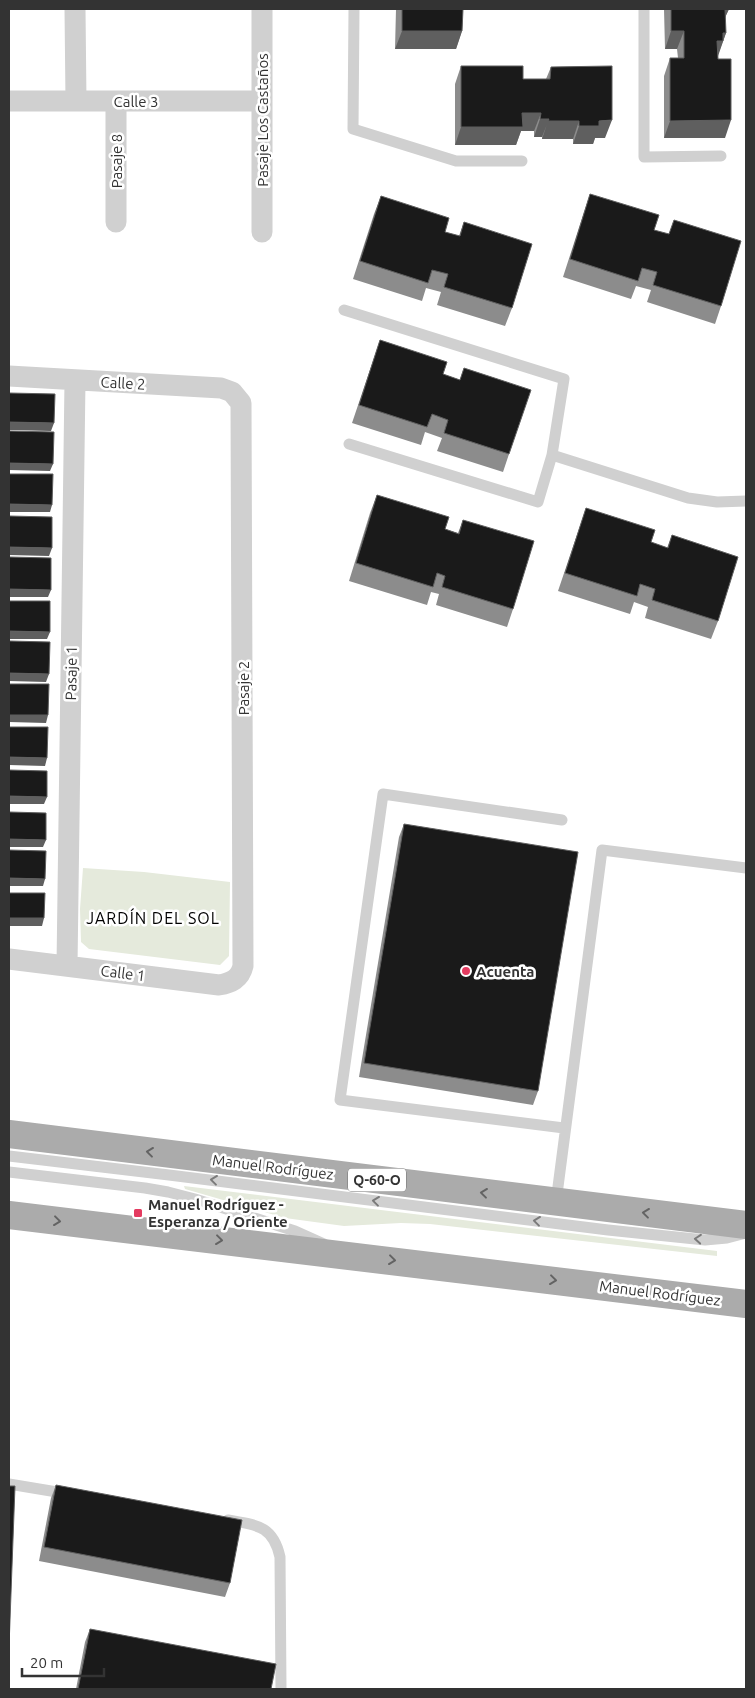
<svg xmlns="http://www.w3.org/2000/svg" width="755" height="1698" font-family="Ubuntu,sans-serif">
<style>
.green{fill:#e5eadc}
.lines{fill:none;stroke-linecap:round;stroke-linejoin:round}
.lane{stroke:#d0d0d0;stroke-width:11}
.street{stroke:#d0d0d0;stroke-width:21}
.primary{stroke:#ababab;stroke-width:28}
.wall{fill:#8c8c8c}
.shaded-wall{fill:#5f5f5f}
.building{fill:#1a1a1a;stroke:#5f5f5f}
.oneway{stroke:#636363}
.oneway2{stroke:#7a7a7a}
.poi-dot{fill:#e43b60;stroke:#fff;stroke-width:2}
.labels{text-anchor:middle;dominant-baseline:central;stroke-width:5;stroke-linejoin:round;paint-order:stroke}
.shield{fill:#fff;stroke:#707070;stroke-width:1}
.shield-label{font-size:14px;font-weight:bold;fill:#333}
.street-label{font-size:15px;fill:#333;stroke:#fff}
.poi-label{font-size:15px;font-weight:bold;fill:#333;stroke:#fff;text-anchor:start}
.neighbourhood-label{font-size:16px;letter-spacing:1px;fill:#000;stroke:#fff}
</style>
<rect width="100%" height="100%" fill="#fff"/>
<path class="green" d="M83,868L144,872L230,882L229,956L220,965L89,949L81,942L80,909Z
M184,1186L717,1251V1256L430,1224L401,1223L344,1226L285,1218L185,1189Z"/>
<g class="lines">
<path class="lane" d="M354,9L353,129L456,161H522
M644,9V157L721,156
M344,310L564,379L552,455L538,502L349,444
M552,455L688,498L717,502L746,501
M562,820L383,794L340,1100L564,1128
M9,1156L169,1175L608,1230L705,1240L727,1238L746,1233
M9,1172L145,1188L168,1192L195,1199L295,1231L324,1244
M556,1202L602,850L746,868
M9,1484L69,1494
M228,1520C256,1525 273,1525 280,1557L281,1689"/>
<path class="street" d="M75,9L76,101
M262,9V232
M9,101H262
M116,222V101
M9,376L221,388L232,392L241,403L243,966C240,979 231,983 219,985L9,959
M67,966L75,381"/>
<path class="primary" d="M9,1134L746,1225
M9,1215L746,1304"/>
</g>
<path class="wall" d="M396,9H463L462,31L456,49H395Z
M664,9H729L725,17L726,33L717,57L725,138H664V76L670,58H678L677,49H665Z
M461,66L523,79H546L551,67L605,138H595L593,144H573V139H542V137H534V131H521L516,145H455V84Z
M590,194L654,230L721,306L715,324L647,302L651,290L636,286L631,299L563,277L584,212Z
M381,196L445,232L459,236L464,222L512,308L505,326L437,305L441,292L426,288L422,301L353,279L374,214Z
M380,340L443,374L460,380L464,368L509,454L503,472L437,451L442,438L425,432L421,445L352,423Z
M377,495L445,529L458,533L463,520L513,609L507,627L436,605L439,594L431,592L427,605L349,581L370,513Z
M586,508L651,542L667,548L672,535L718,621L711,639L645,618L648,607L634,602L630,614L558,591Z
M404,824L538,1091L533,1105L359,1077L399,837Z
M56,1485L230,1583L225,1597L39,1561L51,1498Z
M90,1629L271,1689H76L85,1642Z"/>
<path class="shaded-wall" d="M723,9H729L724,20Z
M402,31H462L456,49H395Z
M671,31H684L677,49H665Z
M723,33H726L717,59V41Z
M522,113H541L534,131H521L516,145H455L461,127Z
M540,119H549L542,137H534Z
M612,120L605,138H595L593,144H573L579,126L599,121Z
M731,120L725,138H664L670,121Z
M548,121H579L573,139H542Z
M9,422L54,423L51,431L9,430Z
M9,463L53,464L50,471L9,470Z
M9,504L52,505L50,512H9Z
M9,547L52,548L49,556L9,555Z
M9,589L51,590L48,597H9Z
M9,631L50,632L47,639H9Z
M9,673L49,674L46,682L9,681Z
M9,715H48L46,723L9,722Z
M9,757L47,758L45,766L9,765Z
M9,796L47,797L44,804H9Z
M9,839L46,840L43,847H9Z
M9,878L45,879L43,886H9Z
M9,918H44L42,926H9Z"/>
<path class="building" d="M402,9H463L462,31H402Z
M671,9H725L726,33H723V41H717L718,59H731V120L670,121V58H684V31H671Z
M461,66H523V79H550L551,67L612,66V120L599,121V126H579V121H548L549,119H540L541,113H522L523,127H461Z
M590,194L659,215L654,230L669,234L674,220L741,241L721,306L653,285L657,272L642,268L638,281L570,259Z
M381,196L449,218L445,232L460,236L464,222L532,244L512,308L444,287L448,274L432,270L428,283L360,261Z
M380,340L447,362L443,374L460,380L464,368L531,390L509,454L444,433L448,420L432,414L427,427L359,405Z
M9,393L55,394L54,423L9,422Z
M9,431L54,432L53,464L9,463Z
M9,474H53L52,505L9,504Z
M377,495L449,517L445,529L459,534L463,520L534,541L513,609L442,587L445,576L437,573L433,587L356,563Z
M586,508L655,530L651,542L668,548L672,535L738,557L718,621L652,600L655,589L640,584L637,596L565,573Z
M9,516L52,517V548L9,547Z
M9,557L51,558V590L9,589Z
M9,601H50V632L9,631Z
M9,641L50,642L49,674L9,673Z
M9,684H49L48,715H9Z
M9,727H48L47,758L9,757Z
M9,770L47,771V797L9,796Z
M9,812L46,813V840L9,839Z
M404,824L578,852L538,1091L364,1063Z
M9,850L46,851L45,879L9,878Z
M9,893H45L44,918H9Z
M56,1485L242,1520L230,1583L44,1547Z
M9,1486H15L9,1647Z
M90,1629L276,1664L271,1689H78Z"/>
<defs><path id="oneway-chevron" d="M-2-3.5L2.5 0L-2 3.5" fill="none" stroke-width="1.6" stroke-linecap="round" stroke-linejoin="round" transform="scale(1.25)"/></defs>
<g class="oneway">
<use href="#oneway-chevron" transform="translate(150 1152) rotate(-173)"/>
<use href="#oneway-chevron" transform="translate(484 1193) rotate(-173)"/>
<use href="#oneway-chevron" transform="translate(646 1213) rotate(-173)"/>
<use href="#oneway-chevron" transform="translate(57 1221) rotate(7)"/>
<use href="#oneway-chevron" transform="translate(219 1240) rotate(7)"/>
<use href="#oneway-chevron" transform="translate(392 1260) rotate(7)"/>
<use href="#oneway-chevron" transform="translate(553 1280) rotate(7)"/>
</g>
<g class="oneway2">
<use href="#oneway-chevron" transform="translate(214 1180) rotate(-173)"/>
<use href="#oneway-chevron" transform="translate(376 1201) rotate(-173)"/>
<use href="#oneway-chevron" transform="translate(537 1221) rotate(-173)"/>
<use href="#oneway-chevron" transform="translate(698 1239) rotate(-175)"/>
</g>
<g class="poi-dot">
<circle cx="466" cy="971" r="5"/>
<rect x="133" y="1208" width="10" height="10" rx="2.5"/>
</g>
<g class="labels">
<rect class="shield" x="348" y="1168.5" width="58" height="23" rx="4"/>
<g class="shield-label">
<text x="377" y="1180">Q-60-O</text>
</g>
<g class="street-label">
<text x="136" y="101">Calle 3</text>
<text transform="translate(262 120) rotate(-90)">Pasaje Los Castaños</text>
<text transform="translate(116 161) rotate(-90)">Pasaje 8</text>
<text transform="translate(123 383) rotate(3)">Calle 2</text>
<text transform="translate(71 673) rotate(-89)">Pasaje 1</text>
<text transform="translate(243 688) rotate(-90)">Pasaje 2</text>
<text transform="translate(123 973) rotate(7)">Calle 1</text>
<text transform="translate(273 1167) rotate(7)">Manuel Rodríguez</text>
<text transform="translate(660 1293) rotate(7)">Manuel Rodríguez</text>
</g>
<g class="poi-label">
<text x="476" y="971">Acuenta</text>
<text x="148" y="1204">Manuel Rodríguez -<tspan x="148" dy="17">Esperanza / Oriente</tspan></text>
</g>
<g class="neighbourhood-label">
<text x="153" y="918">JARDÍN DEL SOL</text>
</g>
</g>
<rect width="755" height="1698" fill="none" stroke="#333333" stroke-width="20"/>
<path d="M22 1668v8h82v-8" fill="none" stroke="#333333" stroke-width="2.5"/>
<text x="30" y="1668" font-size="15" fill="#333333" stroke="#ffffff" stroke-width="4" paint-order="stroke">20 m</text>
</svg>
